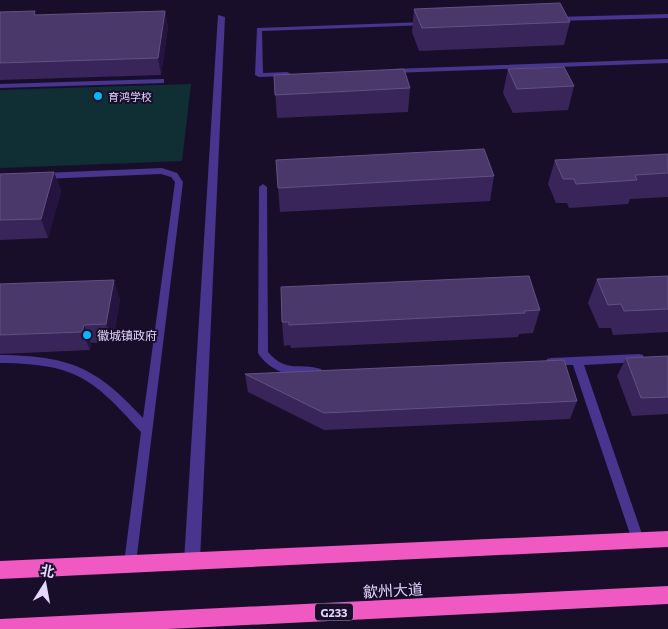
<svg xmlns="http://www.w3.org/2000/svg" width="668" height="629" font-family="Commissioner,'Noto Sans SC',sans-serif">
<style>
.green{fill:#102f34}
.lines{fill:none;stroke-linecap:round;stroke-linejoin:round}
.service{fill:#48358d;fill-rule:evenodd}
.minor{fill:#48358d;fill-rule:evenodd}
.trunk{fill:#f058c2;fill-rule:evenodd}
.wall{fill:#392559}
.shaded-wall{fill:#24143f}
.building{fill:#4b386b;stroke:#635182}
.poi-dot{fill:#03b8ff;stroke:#180e2a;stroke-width:2}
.labels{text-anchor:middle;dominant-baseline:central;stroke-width:4;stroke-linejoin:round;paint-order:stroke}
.far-poi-label{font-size:11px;fill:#e3d7ff;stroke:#180e2a;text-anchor:start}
.shield{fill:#180e2a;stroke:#a69bbf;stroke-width:1}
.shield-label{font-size:11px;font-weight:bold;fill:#e3d7ff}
.poi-label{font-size:12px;fill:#e3d7ff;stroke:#180e2a;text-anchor:start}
.near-street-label{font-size:15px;fill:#e3d7ff;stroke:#180e2a}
</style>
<rect width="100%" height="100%" fill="#180e2a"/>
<path class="green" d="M191,84L182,161L0,168V90Z"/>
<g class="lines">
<path class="service" d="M668,14V18L555,21L552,19L555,17Z
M426,22L428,23V25L262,31L263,73L287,72L291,74L287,76L259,77L255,75L257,28Z
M668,59V63L392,73L388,71L392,69Z
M161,79H164V83L0,88V84Z
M162,168L177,173L183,182L136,563L135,567L130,569L125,567L124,563L141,432C92,377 75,364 0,363V355C70,356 96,367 143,418L175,182L171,177L161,174L43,179L39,176L43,173Z
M263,184L267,187L268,352C287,374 300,362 321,369L322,372L321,375C300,382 269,372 258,353L259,187Z
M639,354L643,355L644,358L643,361L639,362L584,365L644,540L642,544L638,546L634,544L632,540L573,365H547L546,362L547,359L551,358Z"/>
<path class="minor" d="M218,15L225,17L200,561L198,567L192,569L186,567L184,561Z"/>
<path class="trunk" d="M668,531V547L0,579V561Z
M668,586V604L168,629H0V619Z"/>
</g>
<path class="wall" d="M414,9L570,22L564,45L419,51L412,32Z
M165,11L168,27L161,75L0,80V12L37,15Z
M508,69L574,86L568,110L513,113L503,93Z
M274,75L410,88L408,112L277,118Z
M276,160L494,176L490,201L280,212Z
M555,160L668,173V197L630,199L628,204L569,208L567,203H556L548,184Z
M54,172L61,191L48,238L0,240V174Z
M668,276V332L613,335L611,328H599L588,303L597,279Z
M0,284L120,299L113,342L91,343L90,350L0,354Z
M540,310L533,333L519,334L518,337L291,348L290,345L284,346L282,322Z
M668,356V414L632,416L617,376L626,358Z
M245,374L577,401L570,419L324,430L248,392Z"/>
<path class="shaded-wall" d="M165,11L168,27L161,75L158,58Z
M54,172L61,191L48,238L41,219Z
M114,280L120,299L113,342L106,324Z
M84,325L91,343L90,350L82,332Z"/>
<path class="building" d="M560,3L570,22L422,28L414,9Z
M35,11L34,15L165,11L158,58L0,63V12Z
M564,67L574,86L517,89L508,69Z
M404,69L410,88L275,95L274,75Z
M484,149L494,176L278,188L276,160Z
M668,154V173L635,175L637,180L576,184L574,179H563L555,160Z
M54,172L41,219L0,220V174Z
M529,276L540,310L524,311L525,313L289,325V322H282L281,287Z
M668,276V309L624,311L621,304L608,305L597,279Z
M114,280L106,324L84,325L82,332L0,335V284Z
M668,356V397L641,398L626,358Z
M564,360L577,401L324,413L245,374Z"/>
<g class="poi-dot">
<circle cx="98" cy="96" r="5"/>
<circle cx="87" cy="335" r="5"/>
</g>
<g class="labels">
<g class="far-poi-label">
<text x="108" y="96">育鸿学校</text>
</g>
<rect class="shield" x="315" y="603.5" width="38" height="17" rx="4"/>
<g class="shield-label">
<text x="334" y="612">G233</text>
</g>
<g class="poi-label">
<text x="97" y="335">徽城镇政府</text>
</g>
<g class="near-street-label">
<text transform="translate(393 590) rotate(-3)">歙州大道</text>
</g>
</g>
<g transform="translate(45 584) rotate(11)" stroke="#180e2a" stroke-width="4" paint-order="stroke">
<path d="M0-4L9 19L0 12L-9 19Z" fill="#e3d7ff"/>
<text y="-8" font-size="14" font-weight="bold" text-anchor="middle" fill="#e3d7ff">北</text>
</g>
</svg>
